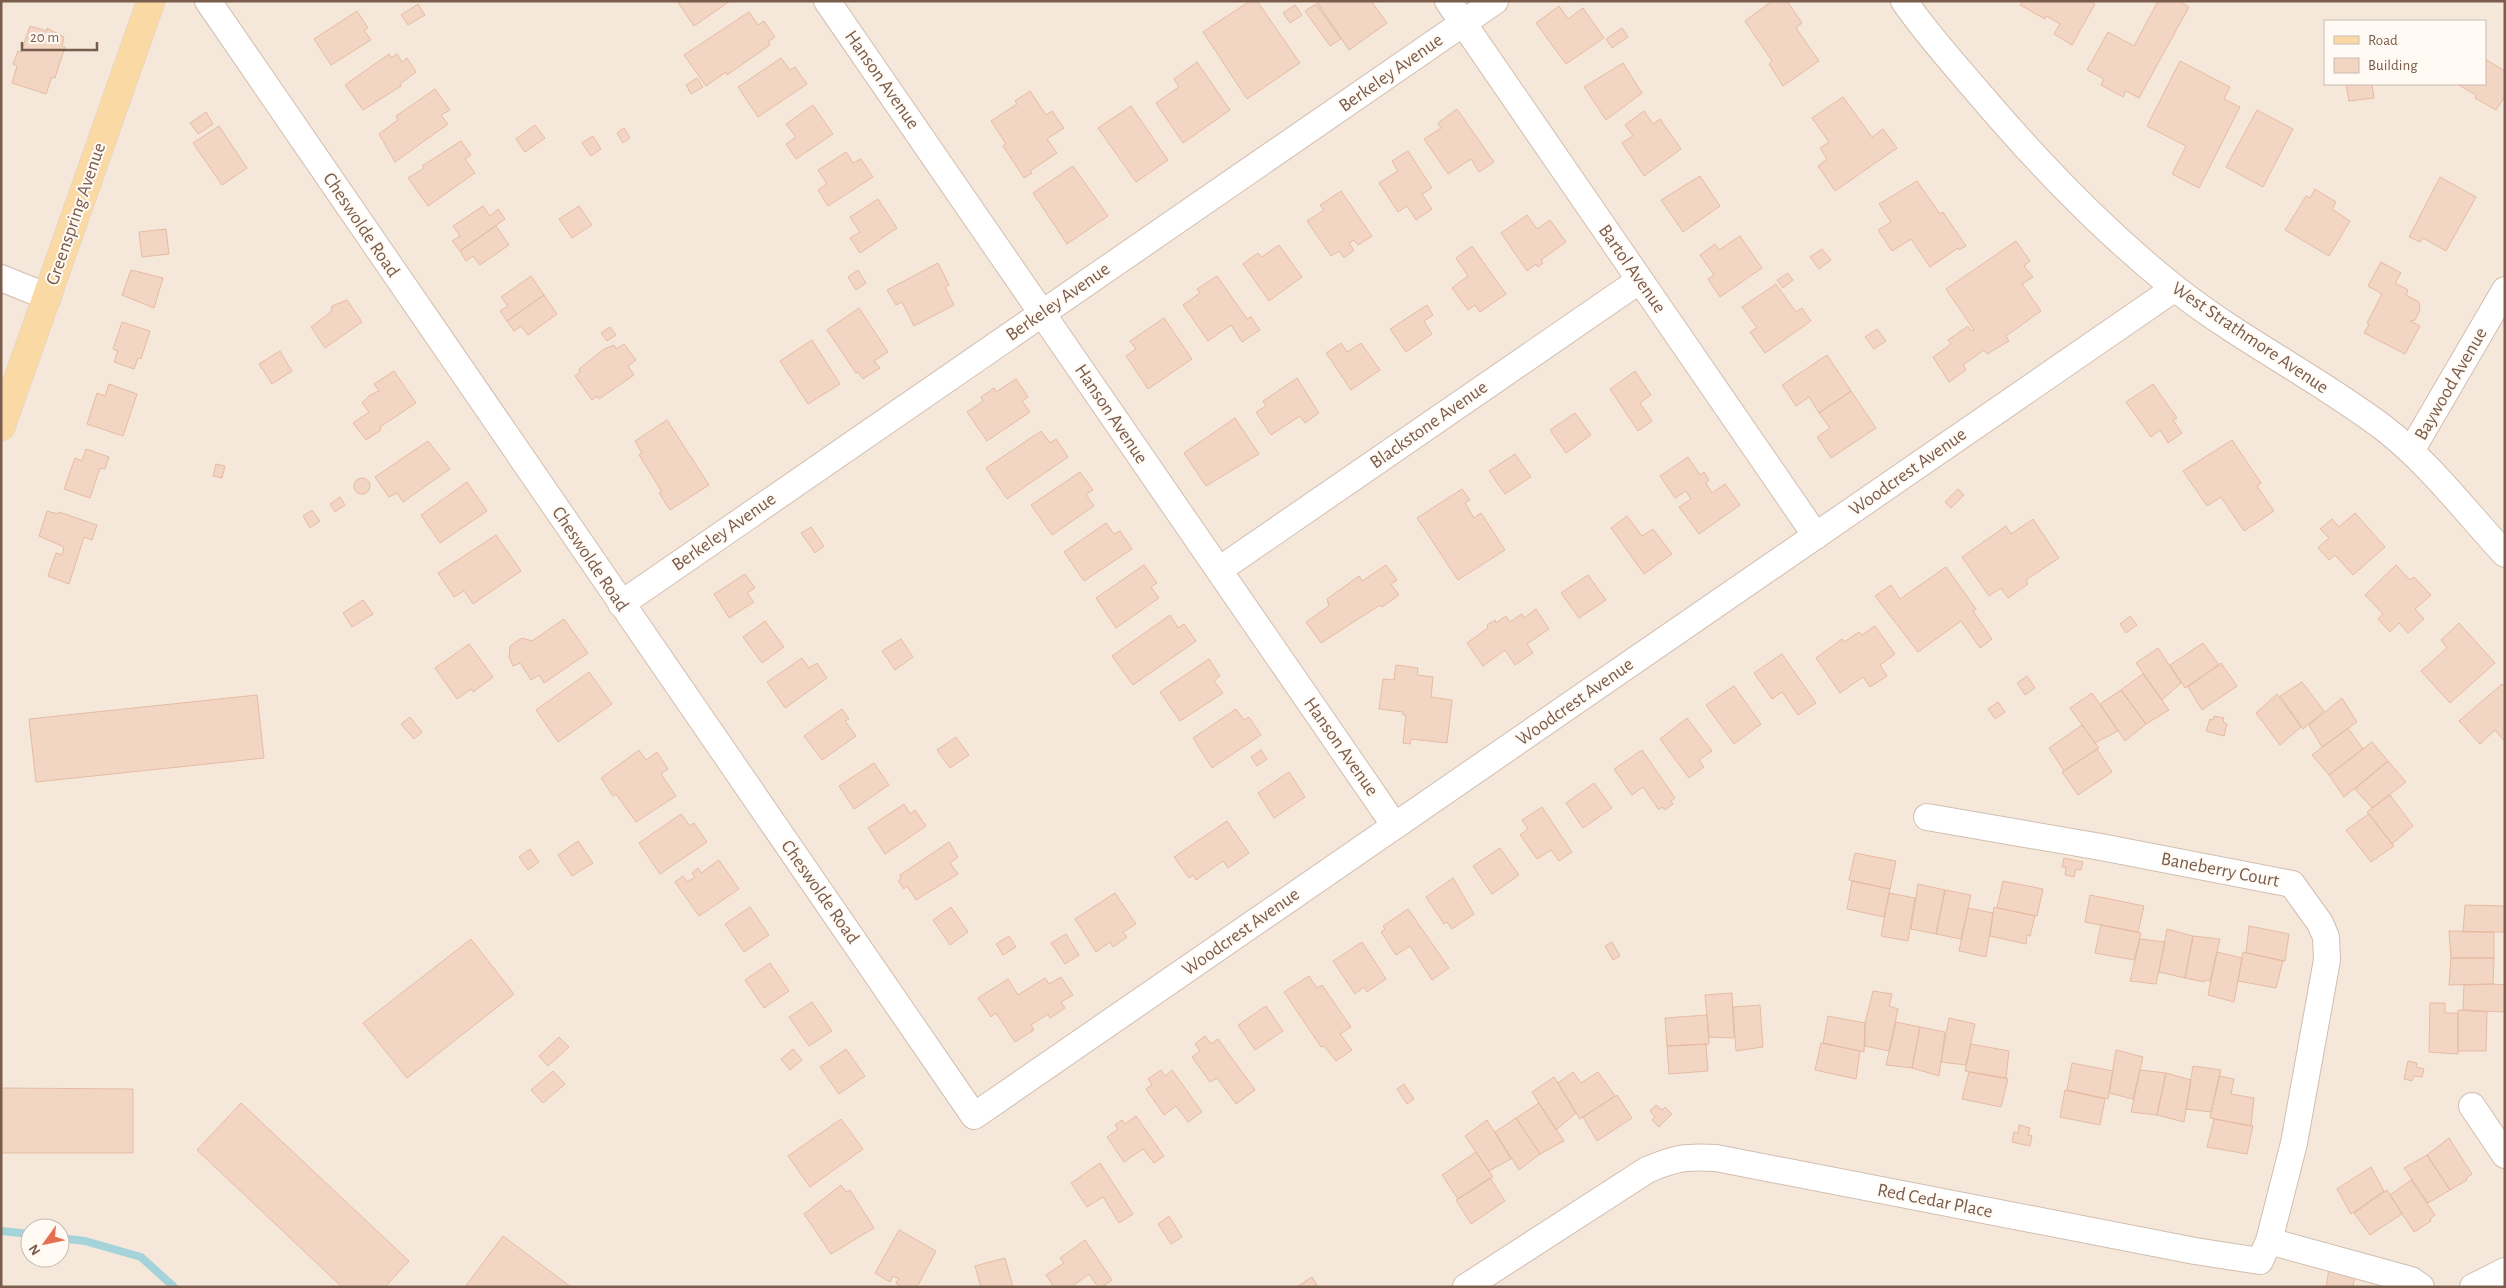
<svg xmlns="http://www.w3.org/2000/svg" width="2506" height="1288" font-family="'Alegreya Sans',sans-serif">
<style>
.residential{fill:#f5e8da;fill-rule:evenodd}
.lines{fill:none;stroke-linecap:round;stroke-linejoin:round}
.stream{stroke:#a5d3da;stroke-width:8}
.building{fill:#f3d5c3;stroke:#e6bba3}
.minor-casing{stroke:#d1beb0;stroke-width:28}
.major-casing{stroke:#dad1cd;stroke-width:29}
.minor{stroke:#fff;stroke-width:26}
.major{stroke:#fbd9a5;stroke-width:28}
.labels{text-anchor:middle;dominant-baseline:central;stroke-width:4;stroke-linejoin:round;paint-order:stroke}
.street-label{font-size:19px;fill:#7a5c4d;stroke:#fffaf3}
</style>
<rect width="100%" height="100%" fill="#fdf6ec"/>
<path class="residential" d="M1,1H2505V1287H1ZM2325,21H2485V84H2325ZM30,1228H60V1258H30Z"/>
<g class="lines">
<path class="stream" d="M1,1231L30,1234
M60,1238L85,1241L141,1257L174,1287"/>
</g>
<path class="building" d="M677,1H730L694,26Z
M1250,1H1257L1300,63L1247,99L1203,32Z
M1316,1H1371L1387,23L1349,50Z
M1772,1H1787L1802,23L1796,28L1819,61L1783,86L1769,64L1772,61L1745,21Z
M2023,1H2089L2095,4L2072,45L2054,34L2060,24L2046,16L2045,19L2020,5Z
M2158,1H2179L2189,7L2139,98L2126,91L2123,97L2101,85L2104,79L2087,70L2108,32L2134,46Z
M418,4L425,15L408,25L401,15Z
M1316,4L1341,39L1330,46L1305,11Z
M1295,5L1302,15L1290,23L1283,13Z
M1559,6L1568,19L1583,8L1604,38L1566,64L1536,23Z
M357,11L368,28L364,30L371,40L331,65L314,39Z
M749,12L758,25L764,21L775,37L768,42L770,45L727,75L726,72L706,86L684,55Z
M30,26L47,31V28L64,37L62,46L65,47L55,78L52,77L46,94L12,83L17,66L13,64L18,51L21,52Z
M1622,28L1628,37L1612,48L1606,39Z
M389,54L391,58L397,54L402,62L407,58L416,72L400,84L401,86L363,110L345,85Z
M781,58L790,70L795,67L807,84L758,117L738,87Z
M2485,59L2505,71V96L2496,110L2475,98L2476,95L2457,84H2485Z
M2180,61L2230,87L2224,99L2240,107L2199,188L2172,174L2186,146L2147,126Z
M1197,62L1230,110L1183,143L1156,103L1179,87L1174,79Z
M1623,63L1642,93L1606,120L1584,87Z
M697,78L703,87L691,94L686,85Z
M2346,84H2372L2374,98L2349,101Z
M435,89L450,110L441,115L448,124L395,162L379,134L398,120L396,116Z
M1030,91L1046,115L1052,111L1064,128L1047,139L1057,153L1030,171L1032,173L1024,178L1003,146L1006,144L991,121L1017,104L1015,101Z
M1843,97L1872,137L1883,129L1897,148L1835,191L1818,166L1827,159L1820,148L1829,142L1812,118Z
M813,105L833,134L796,159L786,144L796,137L786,124Z
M1131,106L1168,160L1136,182L1098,128Z
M1457,109L1494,162L1479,172L1471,159L1448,174L1424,139L1441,128L1438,123Z
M2257,110L2293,129L2263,187L2226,167Z
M1644,111L1653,124L1660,119L1681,149L1644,176L1622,143L1633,136L1625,125Z
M206,112L213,124L198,134L190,123Z
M535,125L545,138L525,152L516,139Z
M219,126L247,168L222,185L193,143Z
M624,128L630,138L623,143L617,133Z
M593,136L601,149L591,156L582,143Z
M461,141L471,155L465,159L475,173L428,206L408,178L424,168L422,166Z
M1408,151L1432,188L1422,194L1432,209L1416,220L1407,206L1398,212L1379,183L1398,171L1392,161Z
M846,152L853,163L861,159L873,177L828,206L818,190L827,184L818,170Z
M1073,166L1108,216L1067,244L1033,193Z
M1700,176L1720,206L1683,232L1661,200Z
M2440,177L2476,197L2446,251L2423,238L2420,242L2409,237Z
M1917,181L1940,214L1943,212L1966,246L1959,250L1958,248L1930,267L1911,239L1892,251L1878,230L1891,222L1879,204Z
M2315,189L2336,202L2332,209L2350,221L2329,256L2285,230L2306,196L2310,198Z
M1341,191L1372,236L1358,245L1354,240L1349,243L1354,250L1344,258L1339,251L1331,256L1307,221L1324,210L1320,205Z
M878,199L897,228L860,253L850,238L860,232L850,217Z
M483,206L490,216L498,209L505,219L460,251L452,241L460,236L453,226Z
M579,206L592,225L572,238L559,219Z
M1527,215L1537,229L1550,220L1566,242L1541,260L1543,263L1538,267L1536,264L1527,271L1501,233Z
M496,226L509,245L480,265L473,256L466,261L460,251Z
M166,229L169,254L142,257L139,232Z
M1740,236L1762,268L1720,297L1708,279L1714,275L1700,255L1715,244L1719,250Z
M2016,241L2030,261L2024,266L2033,277L2022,284L2041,311L2006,336L2009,341L1987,354L1984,350L1963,365L1966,370L1949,382L1933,357L1951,344L1948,340L1968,326L1971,331L1974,330L1946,289Z
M1279,245L1302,277L1269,301L1243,264L1258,253L1262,257Z
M1472,246L1506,294L1480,312L1475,305L1468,310L1452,288L1468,276L1456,258Z
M1822,249L1831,260L1819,269L1810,257Z
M2381,262L2401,273L2395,283L2408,290L2406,295L2419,302L2420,310L2415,320L2410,321L2420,326L2405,354L2364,333L2369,324L2367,323L2382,294L2368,286Z
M938,263L949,285L945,287L954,305L914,326L902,302L896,305L887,290Z
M131,270L163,278L154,308L122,295Z
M858,270L866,283L856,290L848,277Z
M1788,273L1793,280L1783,288L1777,280Z
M531,276L544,295L507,321L500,311L508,306L501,297Z
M1217,276L1247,319L1251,317L1260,330L1242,342L1231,325L1208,341L1183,305L1200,293L1197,289Z
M1776,284L1796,312L1802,308L1811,321L1765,353L1750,332L1757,328L1742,307Z
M544,295L557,314L528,335L521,326L514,331L507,321Z
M347,300L362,322L325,348L311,327L331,312L332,306Z
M1427,305L1433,315L1424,321L1432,334L1406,352L1390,329Z
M859,308L888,352L874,361L880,368L863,379L858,372L856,373L827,330Z
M1164,318L1192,359L1148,389L1126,356L1136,349L1130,341Z
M122,322L150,331L141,359L138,358L134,369L114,362L118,351L113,349Z
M610,327L616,335L607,341L601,333Z
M1877,329L1886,341L1874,349L1865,337Z
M812,340L840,384L808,404L780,361Z
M1341,343L1347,352L1361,343L1380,370L1351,390L1326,353Z
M624,344L636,360L628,366L634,375L599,399L597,396L592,400L575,376L580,372L579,369L604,349L614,345L616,349Z
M280,351L292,371L272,384L259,364Z
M1827,355L1851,391L1819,413L1809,397L1796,406L1782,385Z
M394,371L416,403L380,427L381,430L366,440L353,423L369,412L362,403L370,395L379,391L374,384Z
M1635,371L1651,395L1640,403L1652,421L1638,431L1610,389Z
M1297,378L1319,413L1305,423L1300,416L1271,435L1256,412L1266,406L1263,401Z
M1016,379L1028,397L1022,401L1030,412L987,441L967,412L983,401L981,397L994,388L996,392Z
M109,384L137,394L123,436L87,424L97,393L105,396Z
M2153,384L2177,418L2173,420L2182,433L2168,443L2160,430L2151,437L2126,402Z
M1851,391L1876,428L1831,458L1817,437L1830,428L1819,413Z
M1575,413L1591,435L1566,453L1550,430Z
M1235,418L1259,454L1206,486L1184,453Z
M667,420L709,485L670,510L659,493L662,492L639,455L642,453L635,441Z
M1041,431L1050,443L1056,439L1068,457L1007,499L986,468Z
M2232,440L2261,483L2257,486L2274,511L2244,531L2221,497L2207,506L2183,471Z
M428,441L450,469L403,502L397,493L389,497L375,477Z
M86,449L109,457L105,469L100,468L90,498L64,489L75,458L82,461Z
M1515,454L1531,477L1505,494L1489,471Z
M1688,457L1700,475L1704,472L1709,480L1706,483L1712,493L1725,484L1740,505L1699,534L1679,507L1691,499L1686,491L1675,498L1660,476Z
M216,464L225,466L222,478L213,476Z
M1080,472L1093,490L1086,494L1094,506L1052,535L1031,505Z
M354 486a8 8 0 1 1 16 0a8 8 0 1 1-16 0Z
M467,482L487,511L440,543L421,515Z
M1462,489L1470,500L1465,503L1474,518L1481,513L1505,550L1458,580L1417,518Z
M1958,489L1964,495L1951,508L1945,502Z
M340,497L345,505L335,512L330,504Z
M312,510L320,521L310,528L303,516Z
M47,511L58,514L59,512L97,525L92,540L84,537L69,584L48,576L56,553L62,555L64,547L39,536Z
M2355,513L2385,547L2353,575L2335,555L2329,560L2318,548L2329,538L2320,529L2332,519L2339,527Z
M1627,516L1642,536L1653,529L1672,554L1644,574L1611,528Z
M2033,519L2059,558L2026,580L2028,584L2008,598L2001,588L1989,596L1962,557L2006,526L2011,534Z
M1106,523L1114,534L1120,531L1132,549L1084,581L1064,552Z
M811,527L824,546L815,553L801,533Z
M496,535L521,571L473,604L464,591L454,597L438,573Z
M1144,565L1157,583L1151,587L1159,598L1116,628L1096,598Z
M1386,565L1397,580L1391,584L1399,595L1382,607L1380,605L1321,643L1306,622L1329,606L1327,599L1359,576L1362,581Z
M2396,565L2410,580L2414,577L2431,595L2415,609L2424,619L2408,633L2399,623L2390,632L2378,619L2383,614L2365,595Z
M1946,567L1976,609L1973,611L1992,639L1980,648L1961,621L1918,652L1875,596L1891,585L1900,599Z
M745,574L755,588L747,593L754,602L729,618L714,594Z
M1588,575L1606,600L1579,618L1561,593Z
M363,600L373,614L352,627L343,613Z
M1536,609L1549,629L1527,644L1533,653L1515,665L1505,650L1483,666L1467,643L1488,628L1487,625L1495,620L1496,623L1506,616L1510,622L1522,614L1524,618Z
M1170,615L1178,628L1184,624L1196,641L1133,685L1112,656Z
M2130,616L2137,625L2126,633L2120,624Z
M564,619L588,653L544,683L539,675L531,680L520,663L513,666L509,657L510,646L522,638L532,641Z
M765,621L784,647L762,663L743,637Z
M2459,623L2495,663L2450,703L2421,671L2447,648L2441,640Z
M1875,626L1895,654L1880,665L1887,676L1870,687L1863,677L1840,693L1816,658L1842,639L1844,642L1859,632L1862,635Z
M901,639L913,657L895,670L882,651Z
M2203,643L2219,665L2185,688L2170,665Z
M469,644L493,677L473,692L471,689L457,699L435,668Z
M2158,648L2181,683L2162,700L2136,663Z
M1782,654L1816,703L1798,715L1782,692L1772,699L1754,673Z
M802,658L809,668L817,663L827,678L785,708L767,682Z
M1209,659L1220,676L1214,681L1223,693L1180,721L1160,692Z
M2221,663L2237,686L2202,710L2188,687Z
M1396,665L1418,668L1417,675L1433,677L1431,697L1452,700L1447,743L1411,739L1410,744L1403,743L1406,715H1403V712L1379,709L1383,679L1394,680Z
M589,672L612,704L558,742L536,710Z
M2143,674L2169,710L2146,724L2121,690Z
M2027,676L2035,688L2025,695L2017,683Z
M2302,682L2324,711L2303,729L2280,696Z
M2502,684L2505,687V742L2495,730L2480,744L2459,721Z
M1734,686L1761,724L1734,744L1706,705Z
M2121,690L2146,724L2125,741L2100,704Z
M2092,693L2118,731L2095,743L2070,708Z
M2277,694L2301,727L2280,745L2256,713Z
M257,695L264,758L36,782L29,719Z
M2342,698L2357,722L2322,747L2309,725Z
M1998,702L2005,712L1995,719L1988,709Z
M842,709L849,719L845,721L856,736L822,760L804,736Z
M1236,709L1244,720L1249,717L1261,735L1212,768L1193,738Z
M2214,716L2224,718L2223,722L2227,724L2224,736L2206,731L2210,719L2213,720Z
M410,717L422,732L414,739L401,724Z
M1687,718L1712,751L1699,760L1704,767L1689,778L1660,739Z
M2082,725L2099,748L2064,771L2049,748Z
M2348,728L2363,749L2329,775L2312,755Z
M956,737L969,755L950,768L937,750Z
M2372,742L2388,761L2344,797L2329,775Z
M2097,749L2112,772L2078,795L2062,772Z
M639,750L646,760L657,752L668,769L661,774L676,796L636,822L616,794L613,796L601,778Z
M1261,750L1267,759L1257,766L1251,757Z
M1642,750L1675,798L1671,801L1673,804L1665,810L1662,807L1659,810L1643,787L1632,795L1614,769Z
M2388,761L2406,782L2372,808L2355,789Z
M874,763L889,785L854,809L839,786Z
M1289,772L1305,797L1274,818L1258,793Z
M1594,783L1612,808L1583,828L1566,803Z
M2390,795L2413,826L2392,844L2367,812Z
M904,804L910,814L915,810L926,826L885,854L868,828Z
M1542,807L1572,852L1559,861L1551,850L1537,859L1520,835L1528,829L1522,820Z
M681,814L690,826L694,823L707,842L660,874L639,843Z
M2369,814L2394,846L2371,862L2346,830Z
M1227,821L1249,853L1228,868L1223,861L1196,880L1193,875L1189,878L1174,857Z
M578,841L593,863L572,876L558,855Z
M949,842L958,857L950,863L958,874L916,900L907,886L904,889L898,881L901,878L900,875Z
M1500,848L1519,875L1492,894L1473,866Z
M530,849L539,862L528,870L519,857Z
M1855,853L1896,861L1890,889L1849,880Z
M2064,858L2083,862L2081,870L2076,869L2074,877L2065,875L2066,867H2062Z
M719,860L739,889L699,916L675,882L683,876L687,882L695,877L692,873L698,868L701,873Z
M1453,878L1474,914L1452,929L1447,922L1444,924L1426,897Z
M1852,881L1890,889L1884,917L1847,909Z
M2003,881L2043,889L2037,916L1997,908Z
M1918,884L1945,890L1936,934L1911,929Z
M1945,890L1971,895L1961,939L1936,934Z
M1115,893L1136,924L1123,932L1127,937L1113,947L1110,942L1096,952L1075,919Z
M1889,893L1915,898L1908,941L1881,936Z
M2090,895L2144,906L2138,932L2085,922Z
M2465,905L2505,906V932H2463Z
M750,907L769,935L744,952L725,924Z
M951,907L968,932L950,945L933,920Z
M1994,907L2035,916L2030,936L2027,935L2026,944L1990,936Z
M1968,908L1993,913L1986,957L1959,951Z
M1408,909L1449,968L1432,980L1410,946L1396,955L1381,932L1385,929L1383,926Z
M2101,925L2141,933L2134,960L2095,953Z
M2249,926L2289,934L2285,961L2246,953Z
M2167,929L2193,936L2185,978L2159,972Z
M2449,931L2494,932V958H2451Z
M1066,934L1079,955L1065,964L1051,943Z
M1009,936L1016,947L1003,955L996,944Z
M2193,936L2220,939L2210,981L2205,980L2204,982L2185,978Z
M471,939L514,994L407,1078L363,1023Z
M2140,939L2165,942L2156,984L2130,981Z
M1362,942L1386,979L1367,992L1364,987L1355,994L1333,961Z
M1612,942L1620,956L1613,960L1605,946Z
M2217,952L2242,958L2234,1002L2208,995Z
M2243,952L2283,961L2276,988L2238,981Z
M2451,958H2494L2493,984L2449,985Z
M770,963L789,991L764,1008L745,980Z
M1309,976L1317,988L1322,985L1351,1027L1340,1034L1352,1050L1336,1061L1324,1046L1321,1047L1284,992Z
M1061,977L1073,995L1061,1002L1065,1008L1050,1018L1048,1014L1031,1025L1034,1030L1015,1042L996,1013L991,1017L978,998L1008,979L1018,995L1045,978L1049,984Z
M2493,984L2505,985V1012L2463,1010L2464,985Z
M1873,991L1892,994L1889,1006L1898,1009L1889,1051L1865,1046V1023Z
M1732,993L1734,1038L1709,1037L1705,995Z
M812,1002L832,1031L809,1046L789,1017Z
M2430,1003H2445V1013H2458V1054L2429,1052Z
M1760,1005L1763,1047L1736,1051L1733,1007Z
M1266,1006L1283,1031L1255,1050L1238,1025Z
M2458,1010L2487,1012L2486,1051H2458Z
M1707,1015L1709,1044L1667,1046L1665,1018Z
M1828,1016L1865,1023L1864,1052L1823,1043Z
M1949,1018L1975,1024L1966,1065L1941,1062Z
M1896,1022L1920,1027L1912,1068L1886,1065Z
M1920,1027L1945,1032L1939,1076L1912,1068Z
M1205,1036L1211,1044L1218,1039L1255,1090L1236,1104L1217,1078L1210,1082L1192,1057L1200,1051L1195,1044Z
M559,1037L569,1047L548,1066L539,1056Z
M1821,1043L1860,1051L1856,1079L1815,1070Z
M1706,1044L1708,1071L1669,1074L1667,1046Z
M1971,1044L2009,1051L2006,1078L1965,1071Z
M793,1049L802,1060L790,1070L781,1059Z
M846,1049L865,1076L839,1094L820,1067Z
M2116,1050L2143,1057L2133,1099L2109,1093Z
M2408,1061L2417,1063L2416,1067L2424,1069L2422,1077L2414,1076L2412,1081L2404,1079Z
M2072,1063L2113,1071L2108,1099L2067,1090Z
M2193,1066L2221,1070L2211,1112L2186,1109Z
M1161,1070L1165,1076L1172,1070L1202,1112L1188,1122L1176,1106L1164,1115L1146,1089L1152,1085L1148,1079Z
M2140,1070L2166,1073L2157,1115L2131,1112Z
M553,1071L565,1084L543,1103L531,1090Z
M1573,1072L1581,1083L1598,1072L1615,1096L1580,1119L1558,1083Z
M1969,1072L2008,1079L2001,1107L1962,1099Z
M2166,1073L2191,1080L2184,1122L2157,1115Z
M2219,1076L2234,1079L2231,1094L2254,1098L2251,1126L2210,1118Z
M1554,1077L1576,1113L1556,1130L1532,1092Z
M1404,1084L1414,1099L1407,1104L1397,1089Z
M1,1088L133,1089V1153H1Z
M2065,1090L2105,1099L2100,1125L2060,1117Z
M1617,1095L1632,1118L1597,1141L1583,1117Z
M241,1103L409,1261L385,1287H342L197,1150Z
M1539,1103L1564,1141L1540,1154L1516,1118Z
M1656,1105L1662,1110L1665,1107L1672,1114L1659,1127L1652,1120L1655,1117L1650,1111Z
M1136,1116L1164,1156L1154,1163L1143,1149L1124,1162L1107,1137L1118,1129L1115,1125L1122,1120L1125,1124Z
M1516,1118L1540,1154L1519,1170L1495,1132Z
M841,1119L863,1149L810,1187L788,1156Z
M2214,1119L2253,1126L2247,1154L2207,1147Z
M1487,1120L1511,1159L1489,1171L1465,1136Z
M2019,1125L2030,1128L2028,1135L2032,1136L2030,1146L2012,1142L2014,1132L2018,1133Z
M2449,1138L2472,1174L2466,1178L2467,1180L2450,1190L2427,1155Z
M1476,1152L1493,1177L1458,1199L1442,1175Z
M2427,1155L2450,1190L2428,1203L2404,1168Z
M1100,1163L1133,1214L1119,1223L1103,1197L1087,1207L1071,1183Z
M2371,1167L2384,1191L2351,1214L2337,1189Z
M1490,1178L1505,1201L1471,1224L1456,1200Z
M2411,1180L2435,1215L2430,1219L2431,1221L2414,1232L2390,1195Z
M841,1185L846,1192L850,1190L874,1228L831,1254L804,1214Z
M2387,1190L2402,1214L2370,1235L2354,1213Z
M1169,1216L1182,1237L1171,1244L1158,1224Z
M899,1230L936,1251L917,1287H903L896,1283L899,1279L893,1276L890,1282L875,1273Z
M503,1236L571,1287H465Z
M1085,1240L1112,1280L1102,1287H1098L1089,1274L1071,1287H1054L1046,1275L1064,1263L1060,1258Z
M1005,1258L1013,1287H981L975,1266Z
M2330,1263L2356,1268L2353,1287H2326Z
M1312,1277L1318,1287H1297Z"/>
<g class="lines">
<g class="minor-casing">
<path id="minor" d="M208,1L974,1116L2175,288
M827,1L1395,826
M1448,1L1816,536
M1904,1C1926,33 1952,62 1977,91C2037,162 2103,231 2176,289C2242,341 2318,378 2385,429C2430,464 2466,512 2505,554
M1,278L48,297
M2411,451L2505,290
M1219,570L1640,280
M621,604L1495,1
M1927,817L2101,847L2292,884L2320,923L2326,937L2327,960L2294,1143L2269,1241
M2472,1106L2505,1155
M1466,1287L1647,1170C1675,1158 1686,1156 1716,1158L2195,1251L2260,1261L2269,1241L2411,1280L2421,1287
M2473,1287L2505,1271"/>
</g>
<g class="major-casing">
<path id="major" d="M1,427L151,1"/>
</g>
<use href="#minor" class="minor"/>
<use href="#major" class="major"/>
</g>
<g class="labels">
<g class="street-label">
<text transform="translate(1391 73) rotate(-35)">Berkeley Avenue</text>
<text transform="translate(882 80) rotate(55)">Hanson Avenue</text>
<text transform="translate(76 214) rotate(-71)">Greenspring Avenue</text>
<text transform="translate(361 225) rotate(56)">Cheswolde Road</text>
<text transform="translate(1632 269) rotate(55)">Bartol Avenue</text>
<text transform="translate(1058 302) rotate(-35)">Berkeley Avenue</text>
<text transform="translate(2250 338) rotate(34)">West Strathmore Avenue</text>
<text transform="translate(2451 384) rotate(-60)">Baywood Avenue</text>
<text transform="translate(1111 414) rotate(56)">Hanson Avenue</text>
<text transform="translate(1429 425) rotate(-35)">Blackstone Avenue</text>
<text transform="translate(1908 472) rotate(-35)">Woodcrest Avenue</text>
<text transform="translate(724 532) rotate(-35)">Berkeley Avenue</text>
<text transform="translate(590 559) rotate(56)">Cheswolde Road</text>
<text transform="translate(1575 702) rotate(-35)">Woodcrest Avenue</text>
<text transform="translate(1341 747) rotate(55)">Hanson Avenue</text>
<text transform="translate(2220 870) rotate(11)">Baneberry Court</text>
<text transform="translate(820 892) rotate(55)">Cheswolde Road</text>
<text transform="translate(1241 932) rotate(-35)">Woodcrest Avenue</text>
<text transform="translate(1935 1201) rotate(11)">Red Cedar Place</text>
</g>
</g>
<rect width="2506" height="1288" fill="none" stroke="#7a5c4d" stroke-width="5"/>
<rect x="2324" y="20" width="162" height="65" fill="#fffaf3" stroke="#cabbb1"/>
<rect x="2334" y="36" width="25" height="8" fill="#fbd9a5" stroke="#cabbb1"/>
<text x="2368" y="45" font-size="15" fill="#7a5c4d">Road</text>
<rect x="2334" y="58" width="25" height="15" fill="#f3d5c3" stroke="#cabbb1"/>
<text x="2368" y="70" font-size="15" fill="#7a5c4d">Building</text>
<g transform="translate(45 1243) rotate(237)"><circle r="24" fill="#fffaf3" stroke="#cabbb1"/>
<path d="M0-4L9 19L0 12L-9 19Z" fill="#e76f51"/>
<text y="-8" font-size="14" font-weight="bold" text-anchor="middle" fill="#7a5c4d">N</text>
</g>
<path d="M22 42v8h75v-8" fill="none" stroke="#7a5c4d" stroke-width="2.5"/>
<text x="30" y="42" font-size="15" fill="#7a5c4d" stroke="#fffaf3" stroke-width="4" paint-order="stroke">20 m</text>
</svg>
